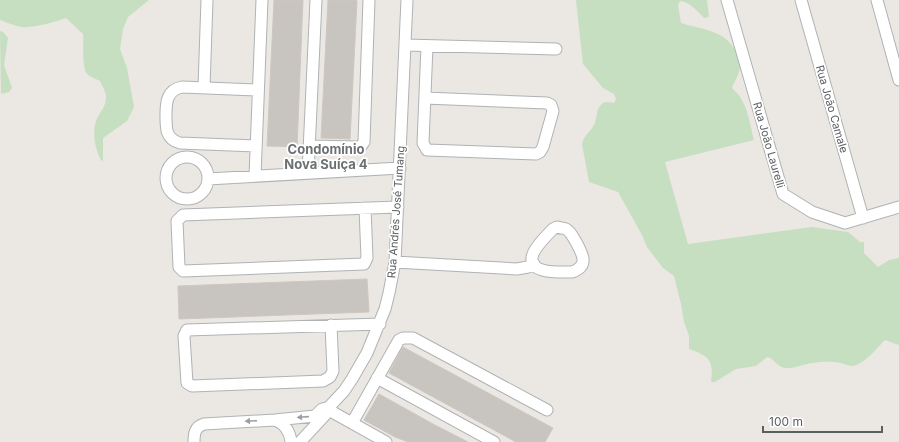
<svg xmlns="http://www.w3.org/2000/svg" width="899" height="442" font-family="Inter,sans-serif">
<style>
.green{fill:#c7dfc1}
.building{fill:#c8c4c0;stroke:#cfc7c1}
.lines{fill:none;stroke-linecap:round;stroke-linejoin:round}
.minor-casing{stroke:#afb3b5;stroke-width:13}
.minor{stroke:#fff;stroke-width:11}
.oneway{fill:#9c9ea0}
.labels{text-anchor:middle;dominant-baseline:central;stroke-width:3.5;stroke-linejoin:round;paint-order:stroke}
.street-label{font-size:11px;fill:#5a5e60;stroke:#fff}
.quarter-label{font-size:13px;font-weight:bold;fill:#6b7072;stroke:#fff}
</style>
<rect width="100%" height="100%" fill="#ebe7e2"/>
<path class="green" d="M0,0H149L128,17L123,29L120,49L127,68L134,107L127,121L103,138V161L101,160C95,149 92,133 96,121C99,113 106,107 106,98C107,93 102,86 100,81C97,79 92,78 88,75C81,69 84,43 83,34L66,18C55,22 40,26 28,27C18,28 9,23 0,20Z
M576,0H707L709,17L704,18C697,11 690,2 680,1L678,5L681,23C694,27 709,29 720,35C730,40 742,56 740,68C739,75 734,82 732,88C748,102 749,121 754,140L665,162L688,244L812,227L848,232L860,242H864V253L878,267L889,260L899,258V345L885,340C877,348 863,366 851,366C848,366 843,363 840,363C831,361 821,362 812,363C804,364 793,369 785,368C777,367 774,358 767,357L756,366L736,369L715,382H711C714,360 709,356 689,349V336L684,322L681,304L674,276L663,268L647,247L642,235L618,192L589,182L582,144C584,135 590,132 594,125C598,118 595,109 602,104C605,101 610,103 614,103L616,99L614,94L603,88L583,64Z
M0,31L3,32L8,38L4,65L12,88L9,92L1,94Z"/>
<path class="building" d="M274,0H303L297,147L267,146Z
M328,0H356L357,1L350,139L321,138Z
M367,279L369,312L179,319L178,286Z
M403,347L553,428L545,442H516L389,373Z
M379,394L433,424L468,442H408L395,437L364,420Z"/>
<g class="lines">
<g class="minor-casing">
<path id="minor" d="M727,0L783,194L812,212L845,223L899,207
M801,0L863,218
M877,0L899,80
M405,45L556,49
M204,87L207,0
M425,98L547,103L551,105L553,111L543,147L540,152L536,154L427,150L423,143L427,46
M256,146L180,143C165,139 166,127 166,114C166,102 167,90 182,87L258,90
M310,146L357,147L361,146L364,142L369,0
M166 178a21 21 0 1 1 42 0a21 21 0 1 1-42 0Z
M308,173L316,0
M255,176L262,0
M208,179L400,168
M365,208L367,258L364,264L183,271L179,267L177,221L183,215L398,207
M557,227C560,228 564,228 566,229C571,232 573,237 576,242C582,253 590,266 572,272C562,272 525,275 533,254C536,246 547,235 553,229Z
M395,262L517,269L528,267L534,264
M331,325L333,371L330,377L323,381L192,386L187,383L184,336L187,330L380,324
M377,378L494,442
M328,408L334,413L386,442
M275,420L315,416L322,409L326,408
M352,423L399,340L403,338H413L547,410
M194,442C194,433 195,427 204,424L275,420C285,424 290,431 291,442
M300,442L325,415L328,408L344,391L352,379L367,353L385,309L389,293L395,262L407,0"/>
</g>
<use href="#minor" class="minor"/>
</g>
<defs><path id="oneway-solid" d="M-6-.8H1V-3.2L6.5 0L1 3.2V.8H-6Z"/></defs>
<g class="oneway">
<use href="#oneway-solid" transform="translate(303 417) rotate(176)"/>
<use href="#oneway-solid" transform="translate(251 421) rotate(177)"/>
</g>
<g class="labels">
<g class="street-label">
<text transform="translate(832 109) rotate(74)">Rua João Camale</text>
<text transform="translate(769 145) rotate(74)">Rua João Laurelli</text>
<text transform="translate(396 212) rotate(-86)">Rua Andrés José Tumang</text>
</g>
<g class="quarter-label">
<text x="326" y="149">Condomínio<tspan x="326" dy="15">Nova Suíça 4</tspan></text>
</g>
</g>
<path d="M763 426v6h119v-6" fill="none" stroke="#5a5e60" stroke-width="2"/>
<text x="769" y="426" font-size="12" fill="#5a5e60" stroke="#ffffff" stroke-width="3" paint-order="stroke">100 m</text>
</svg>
